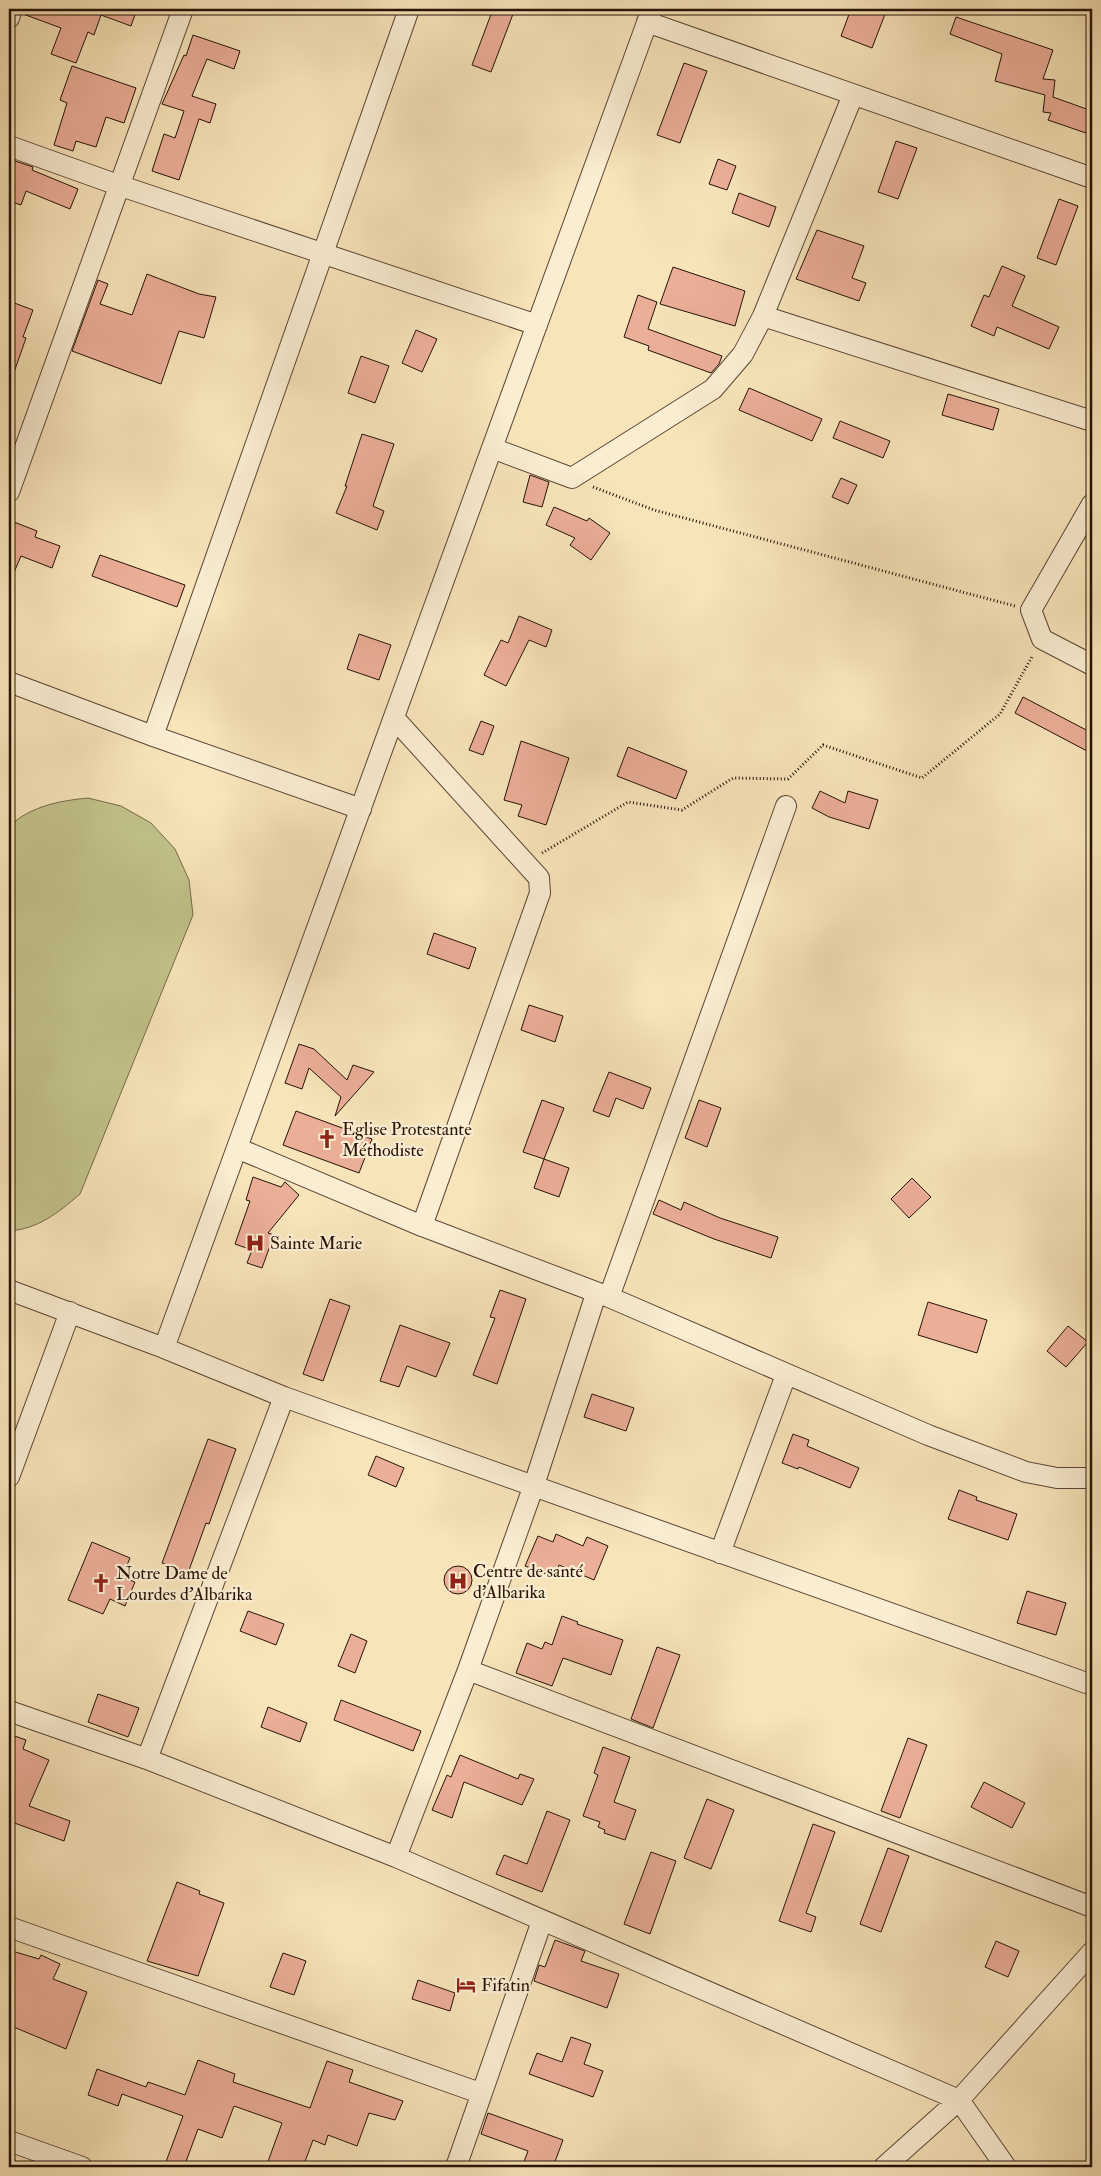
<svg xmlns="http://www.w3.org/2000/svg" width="1101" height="2176" font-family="'IM FELL Double Pica',serif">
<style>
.green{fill:#c2c28b;stroke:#746a49}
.building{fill:#ebae97;stroke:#261207}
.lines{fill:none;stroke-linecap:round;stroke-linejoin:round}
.minor-casing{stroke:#5a4634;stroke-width:22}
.path{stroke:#261207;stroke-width:3;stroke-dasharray:1 2.5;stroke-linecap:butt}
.minor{stroke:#faedd2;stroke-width:20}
.labels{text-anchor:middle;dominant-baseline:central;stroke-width:4.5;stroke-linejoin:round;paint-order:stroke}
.poi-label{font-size:18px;fill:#261207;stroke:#faedd2;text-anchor:start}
</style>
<rect width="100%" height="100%" fill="#f7e4b9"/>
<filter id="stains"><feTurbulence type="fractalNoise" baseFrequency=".004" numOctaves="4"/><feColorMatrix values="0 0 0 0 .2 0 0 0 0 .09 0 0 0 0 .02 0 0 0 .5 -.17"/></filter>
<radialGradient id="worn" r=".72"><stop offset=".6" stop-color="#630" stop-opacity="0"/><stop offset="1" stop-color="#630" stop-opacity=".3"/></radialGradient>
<path class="green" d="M88,798L121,806L151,823L175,849L189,880L193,915L80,1194C58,1213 38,1229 9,1231V826C32,806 58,801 88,798Z"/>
<path class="building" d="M24,9H137L131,26L101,15L94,35L88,32L76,63L51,54L61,28L23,14Z
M493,9L513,14L491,72L472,65Z
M851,9H887L872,48L841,36Z
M956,17L1053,50L1043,79L1055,80L1053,97L1092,111L1086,133L1048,120L1051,113L1043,112L1045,95L995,81L1002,54L950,34Z
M193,35L240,51L234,69L207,59L192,96L216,104L210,123L199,119L179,180L152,171L164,134L175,138L184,111L162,104L184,55L186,56Z
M684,63L707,71L680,143L657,135Z
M72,66L136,88L124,123L106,117L96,147L76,141L73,151L54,145L67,103L60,100Z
M896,141L917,148L898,199L878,192Z
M9,159L33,167L32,170L78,189L70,209L26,191L21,205L9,201Z
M718,159L736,166L727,190L709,184Z
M739,193L776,207L769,227L732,213Z
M1059,199L1078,206L1056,265L1037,258Z
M817,230L864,246L852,278L866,283L859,301L796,279Z
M1002,266L1025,276L1012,306L1059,327L1049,349L997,327L994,336L971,326L984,295L989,297Z
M673,267L745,291L735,326L660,304Z
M147,274L199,294L216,297L204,338L179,331L161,384L72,351L98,280L108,284L100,304L132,315Z
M638,295L657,302L648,329L722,356L719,364L711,373L648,350L649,346L624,337Z
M9,301L33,310L23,337L26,338L11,381H9Z
M416,330L437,339L422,372L402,363Z
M361,356L389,366L375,403L348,393Z
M749,388L822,419L812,441L739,410Z
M948,394L999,409L993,430L942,415Z
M840,421L890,441L883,458L833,438Z
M362,434L394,444L373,506L384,511L377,530L336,513L347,486H345Z
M530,475L549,482L542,507L523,502Z
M841,478L857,485L848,504L832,497Z
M554,507L587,521L589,518L610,533L591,560L570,545L575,538L546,525Z
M9,520L37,531L35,537L60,546L52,568L21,556L9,584Z
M100,555L185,585L177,607L92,576Z
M519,616L552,630L546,647L529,640L506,686L484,675L501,640L508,643Z
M359,634L391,645L379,680L347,669Z
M1023,697L1092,733V742L1087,751L1015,713Z
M481,721L494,726L483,755L469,750Z
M521,741L569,758L546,825L518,816L522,805L504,800Z
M628,747L687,771L676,799L617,776Z
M820,791L845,803L848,791L878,800L869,829L829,817L812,808Z
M434,933L476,948L469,969L427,954Z
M529,1005L563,1016L555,1042L521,1030Z
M299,1044L314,1049L347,1080L353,1065L374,1072L335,1116L341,1097L309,1068L302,1089L285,1083Z
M609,1072L651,1088L643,1109L616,1098L609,1117L593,1111Z
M542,1100L564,1108L544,1159L523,1152Z
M699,1100L721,1108L707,1147L685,1138Z
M296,1111L372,1139L359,1173L283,1145Z
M544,1159L569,1168L559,1197L534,1188Z
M253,1177L281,1187L285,1182L299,1195L268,1233L274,1235L262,1268L247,1263L252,1250L235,1244L250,1201L246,1200Z
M912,1178L931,1197L909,1218L891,1199Z
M659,1200L681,1210L684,1202L720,1218L778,1237L771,1258L714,1239L653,1214Z
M500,1290L526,1299L497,1384L473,1375L495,1318L490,1317Z
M330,1299L350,1306L323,1381L303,1374Z
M928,1302L987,1320L977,1353L918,1335Z
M400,1325L450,1343L436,1377L407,1366L399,1387L380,1381Z
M1068,1326L1088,1342L1066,1367L1047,1351Z
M592,1394L634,1408L626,1431L584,1417Z
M793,1434L809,1440L807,1446L859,1468L850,1488L799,1467L798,1469L782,1463Z
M208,1439L236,1449L209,1524L206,1523L188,1573L162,1563Z
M376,1456L404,1468L396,1487L368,1475Z
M959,1490L977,1497L976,1500L1017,1514L1008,1540L948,1519Z
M556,1534L583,1546L587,1537L608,1546L594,1580L559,1565L554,1577L525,1566L538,1536L553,1542Z
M92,1542L130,1558L122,1577L135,1582L125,1606L110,1599L103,1614L68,1600Z
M444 1580a14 14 0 1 1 28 0a14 14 0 1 1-28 0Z
M1027,1591L1066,1603L1056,1635L1017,1623Z
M248,1611L284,1624L276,1645L240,1631Z
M562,1616L578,1622L577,1624L623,1640L611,1675L563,1658L552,1686L516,1673L527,1643L542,1649L545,1642L552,1645Z
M351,1634L367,1641L355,1673L338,1666Z
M657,1647L680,1655L653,1728L631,1719Z
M98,1694L139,1708L128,1737L88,1722Z
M341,1700L421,1731L413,1751L334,1720Z
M268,1707L307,1723L300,1742L261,1727Z
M9,1734L26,1740L23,1749L49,1760L29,1806L70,1821L64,1841L9,1821Z
M908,1738L927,1745L900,1818L881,1811Z
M603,1747L630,1757L614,1802L636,1810L625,1840L604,1833L605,1830L598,1827L600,1822L583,1816L598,1775L594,1773Z
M460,1755L518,1779L520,1774L534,1779L522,1805L464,1782L452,1818L432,1810L447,1775L451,1777Z
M984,1782L1025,1803L1012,1828L971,1807Z
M707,1799L734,1810L711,1869L684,1858Z
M547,1811L570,1820L542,1892L496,1874L504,1855L527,1864Z
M813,1824L835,1832L806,1913L816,1917L811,1932L779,1921Z
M888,1848L909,1856L881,1932L860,1924Z
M651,1852L676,1861L650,1934L624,1924Z
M177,1882L200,1891L199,1894L224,1903L198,1976L147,1961Z
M555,1940L585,1951L581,1961L619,1974L607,2008L534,1981L539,1965L545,1967Z
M996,1941L1019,1951L1008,1977L985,1967Z
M12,1951L39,1959L41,1955L60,1964L53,1979L87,1992L66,2049L9,2025V1960Z
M283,1953L306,1961L294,1995L270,1987Z
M418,1980L455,1993L450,2011L412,1999Z
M571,2037L591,2044L584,2064L603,2071L593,2097L529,2074L537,2053L562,2062Z
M198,2060L235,2074L233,2082L310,2108L327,2061L353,2070L349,2082L403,2101L395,2120L369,2113L357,2146L328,2135L325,2145L313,2140L303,2167H266L282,2123L234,2106L222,2138L198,2129L184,2167H164L183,2116L122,2094L118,2106L88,2095L97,2069L146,2087L148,2082L185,2095Z
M488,2113L563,2140L553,2167H522L528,2151L481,2134Z"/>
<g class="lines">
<g class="minor-casing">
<path id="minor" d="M9,18L12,9
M647,22L1092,178
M9,146L118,185L537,325
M763,316L1092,421
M492,448L572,478L713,389L743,354L763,316L853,95
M9,492L183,9
M1092,504L1031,610L1042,639L1092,665
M9,682L153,736L361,809
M394,718L539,878L540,893L422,1226
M153,736L409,9
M237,1148L422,1226L609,1297L928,1435L1026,1472L1057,1478H1092
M9,1290L164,1348L284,1397L1092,1685
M609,1297L786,806
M164,1348L652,9
M9,1477L70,1312
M720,1553L786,1375
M468,1670L1092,1907
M9,1711L147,1759L396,1857L959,2100L1006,2167
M147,1759L284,1397
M396,1857L468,1670L534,1485L596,1294
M9,1927L480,2093
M9,2141L82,2167
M456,2167L542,1921
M884,2167L959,2100L1092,1952"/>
</g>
<path class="path" d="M593,487L654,510L1015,606
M542,853L628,802L682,810L733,778L788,779L823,745L922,778L1000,714L1033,655"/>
<use href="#minor" class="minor"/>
</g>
<defs>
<g id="church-bare" transform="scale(1.5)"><path d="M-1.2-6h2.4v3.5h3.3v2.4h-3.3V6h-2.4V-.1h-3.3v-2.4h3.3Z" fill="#8f2418" stroke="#faedd2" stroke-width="2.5" paint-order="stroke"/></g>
<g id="hospital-bare" transform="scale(1.5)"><path d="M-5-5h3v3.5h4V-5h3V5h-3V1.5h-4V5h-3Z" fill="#8f2418" stroke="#faedd2" stroke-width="2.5" paint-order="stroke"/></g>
<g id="hotel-bare" transform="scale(1.5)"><path d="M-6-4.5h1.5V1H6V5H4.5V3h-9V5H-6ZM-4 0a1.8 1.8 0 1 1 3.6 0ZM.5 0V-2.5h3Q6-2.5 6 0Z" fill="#8f2418" stroke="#faedd2" stroke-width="2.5" paint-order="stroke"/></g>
</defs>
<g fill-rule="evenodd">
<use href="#church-bare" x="327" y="1139"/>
<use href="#hospital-bare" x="255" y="1243"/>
<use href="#hospital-bare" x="458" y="1581"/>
<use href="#church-bare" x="101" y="1583"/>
<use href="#hotel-bare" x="466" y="1985"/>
</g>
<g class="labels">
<g class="poi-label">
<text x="342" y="1129">Eglise Protestante<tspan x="342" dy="21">Méthodiste</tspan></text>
<text x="270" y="1243">Sainte Marie</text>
<text x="473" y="1571">Centre de santé<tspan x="473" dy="21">d'Albarika</tspan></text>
<text x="116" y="1573">Notre Dame de<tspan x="116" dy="21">Lourdes d'Albarika</tspan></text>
<text x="481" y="1985">Fifatin</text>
</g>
</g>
<rect width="1101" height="2176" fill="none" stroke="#f7e4b9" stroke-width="30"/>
<rect x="10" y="10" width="1081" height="2156" fill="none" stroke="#261207" stroke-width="2.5"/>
<rect x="15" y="15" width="1071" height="2146" fill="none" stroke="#261207"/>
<rect width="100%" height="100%" filter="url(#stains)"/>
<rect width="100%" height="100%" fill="url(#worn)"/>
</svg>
